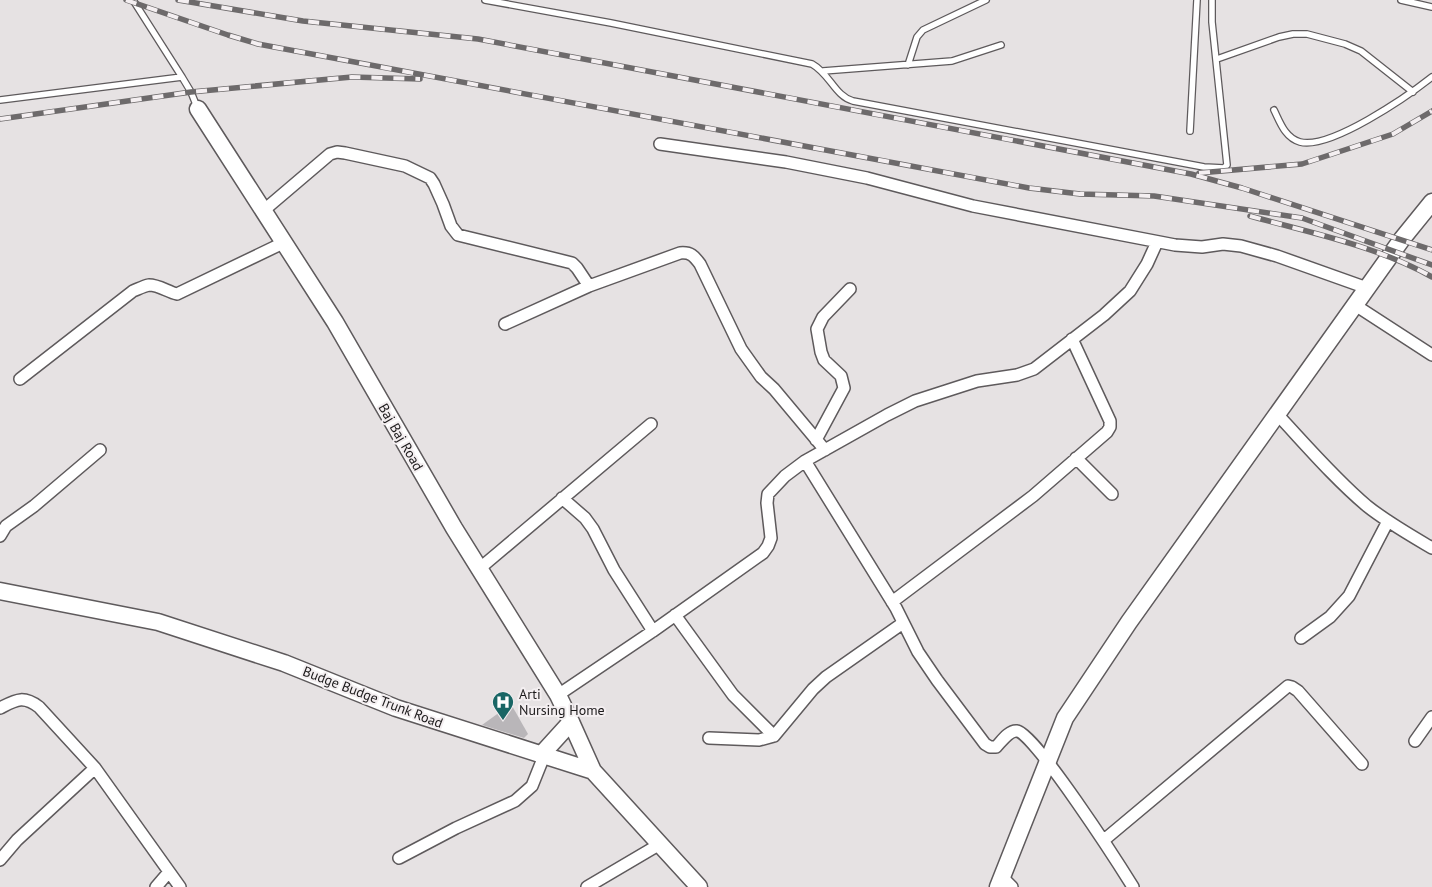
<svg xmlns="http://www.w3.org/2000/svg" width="1432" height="887" font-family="'PT Sans',sans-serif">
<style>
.building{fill:#b9b6b9}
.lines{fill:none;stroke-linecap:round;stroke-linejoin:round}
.lane-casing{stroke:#5e5a5c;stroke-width:8}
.street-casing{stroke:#5e5a5c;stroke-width:14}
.secondary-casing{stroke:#5e5a5c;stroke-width:19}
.lane{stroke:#fff;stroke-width:5.5}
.street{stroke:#fff;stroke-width:11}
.secondary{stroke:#fff;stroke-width:16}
.rail-casing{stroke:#6d6a6b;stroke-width:5.5}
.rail{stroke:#f4eff1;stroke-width:4;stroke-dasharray:11;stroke-linecap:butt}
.labels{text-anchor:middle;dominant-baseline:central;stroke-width:4;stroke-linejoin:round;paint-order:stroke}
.street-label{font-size:14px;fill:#1c1a1b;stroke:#f4eff1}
.poi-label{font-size:14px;fill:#1c1a1b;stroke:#f4eff1;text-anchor:start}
</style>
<rect width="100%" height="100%" fill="#e6e2e3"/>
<path class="building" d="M511,704L528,734L524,738L482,725Z"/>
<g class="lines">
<g class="lane-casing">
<path id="lane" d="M133,0L182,77L191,92L197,107
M485,0L611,23L812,64C830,74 835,96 853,101L1204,167L1224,168L1227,165L1212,22V0
M1401,0L1432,7
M1217,59L1279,37L1293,34H1307L1345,44L1361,51L1413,92
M908,65L917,37L923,30L986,0
M823,71L952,61L1001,45
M0,100L182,77
M1274,110C1280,122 1285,138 1300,142C1330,150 1408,96 1432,77
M1190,131L1197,0"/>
</g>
<g class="street-casing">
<path id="street" d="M660,144L786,162L867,178L973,206L1175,245L1202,247L1223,244L1241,246L1277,256L1367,288
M263,211L330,154L337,152L345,153L405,166L430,178L434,184L443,204L451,226L458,235L572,263L577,268L589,286
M1355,305L1432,355
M505,324L589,286L680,253C691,252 694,256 700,264L741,349L761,377L774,389L825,450
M20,379L133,291C138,289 144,286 149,285C159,285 168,292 177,294L283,243
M1277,414C1306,445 1334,478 1367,506C1387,522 1410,535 1432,548
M816,440L844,388L841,376L824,360L821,352L817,329L823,317L850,289
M1076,458L1112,494
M805,461L896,608L918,652L937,680L985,744L990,747H996C1001,742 1009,730 1017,731C1034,732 1120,866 1133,887
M562,498L585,518L593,529L614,570L653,631
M0,536L6,526L34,506L100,450
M479,569L651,424
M892,602L1033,496L1107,432L1110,427V421L1072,339
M675,615L733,695L774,736
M1301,638L1330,617L1349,596L1388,521
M558,695L653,631L763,553L768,546L771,538L767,503L768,494L785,476L805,461L887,415L915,401L977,381L1017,375L1034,369L1104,315L1130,291L1147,264L1157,242
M0,708C16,700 23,695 39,707L95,768L180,887
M709,738L759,740L774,736L813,689L826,677L903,623
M1415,741L1432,717
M1104,840L1288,686L1292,687L1298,691L1362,764
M399,858L456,828L515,801L532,786L544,756
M0,860L17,840L95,768
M1002,877L1012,887
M156,887L168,873
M587,887L660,844"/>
</g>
<g class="secondary-casing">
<path id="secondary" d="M198,109L335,322L454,528L558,695L571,722L593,771
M0,591L158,622L284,663L396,708L593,771L699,887
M541,755L571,722
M998,887L1065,718L1129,622L1402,239L1432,202"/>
</g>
<use href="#lane" class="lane"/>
<use href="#street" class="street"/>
<use href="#secondary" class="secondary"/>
<g class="rail-casing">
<path id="rail" d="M126,0L228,35L258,44L1029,188L1080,194L1154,196L1302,218L1432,265
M178,0L303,21L478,39L1191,174L1242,188L1432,250
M0,119L191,92L352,77L420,79
M1199,173L1302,164L1393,134L1432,111
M1250,216C1311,233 1377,246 1432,277"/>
</g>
<use href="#rail" class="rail"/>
</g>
<defs>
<g id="hospital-pin" transform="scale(1.125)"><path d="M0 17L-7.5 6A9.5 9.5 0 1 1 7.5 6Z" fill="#196665" stroke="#f4eff1"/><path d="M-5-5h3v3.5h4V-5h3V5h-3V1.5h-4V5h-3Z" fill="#fff"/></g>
</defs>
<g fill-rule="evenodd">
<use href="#hospital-pin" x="503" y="702"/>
</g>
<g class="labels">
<g class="street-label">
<text transform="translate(401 437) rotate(60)">Baj Baj Road</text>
<text transform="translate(373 697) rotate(21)">Budge Budge Trunk Road</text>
</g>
<g class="poi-label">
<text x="519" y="694">Arti<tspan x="519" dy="16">Nursing Home</tspan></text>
</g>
</g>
</svg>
